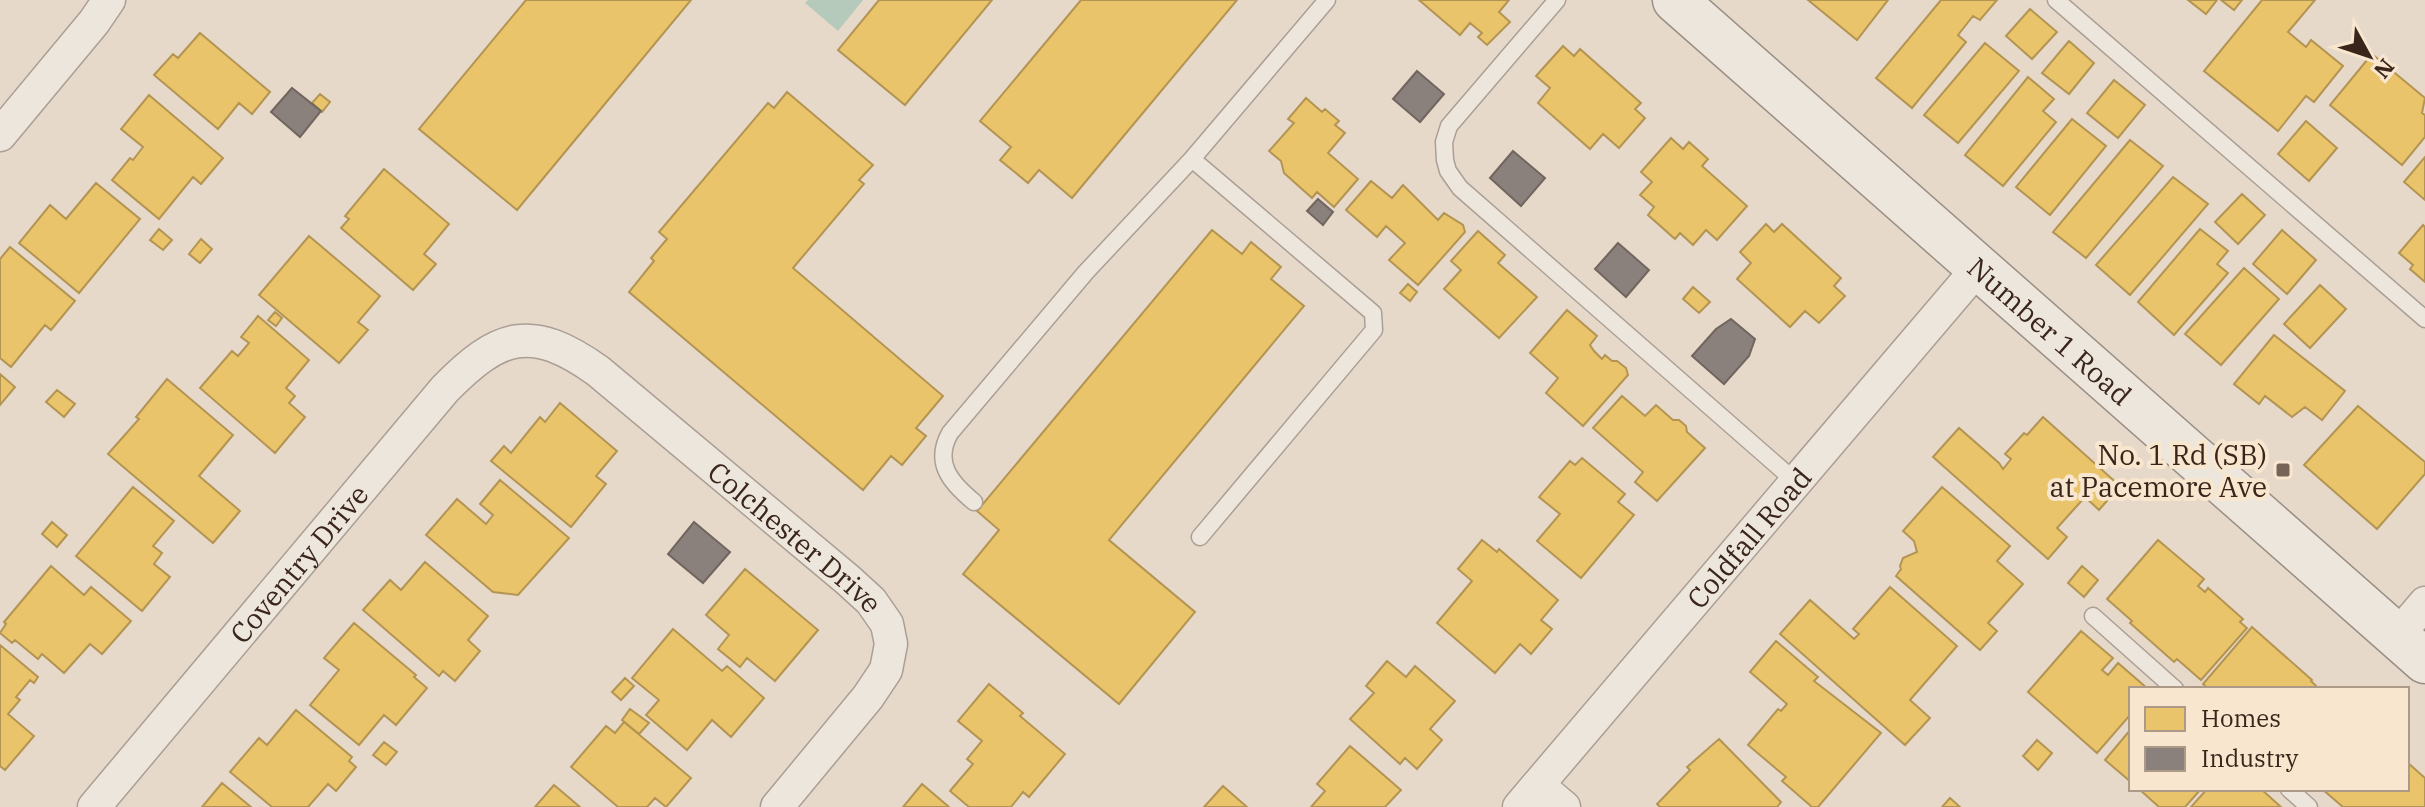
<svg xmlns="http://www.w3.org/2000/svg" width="2425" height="807" font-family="'IBM Plex Serif',serif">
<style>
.water{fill:#b6cabb}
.homes{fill:#e9c46a;stroke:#b49452;stroke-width:2}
.industry{fill:#8a817c;stroke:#72655f;stroke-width:2}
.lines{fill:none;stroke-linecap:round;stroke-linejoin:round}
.service-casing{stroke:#ab9e94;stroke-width:19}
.minor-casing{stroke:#ab9e94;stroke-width:35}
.secondary-casing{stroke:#9a8e84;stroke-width:47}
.service{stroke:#ede6dd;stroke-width:16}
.minor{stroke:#ede6dd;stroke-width:32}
.secondary{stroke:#ede6dd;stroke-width:44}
.poi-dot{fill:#766458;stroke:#f8e6cf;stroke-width:3}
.labels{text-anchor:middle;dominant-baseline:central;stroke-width:8;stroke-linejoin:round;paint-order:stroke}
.street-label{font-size:28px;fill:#3a251b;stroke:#f8e6cf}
.poi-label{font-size:28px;fill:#3a251b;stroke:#f8e6cf;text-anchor:end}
</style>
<rect width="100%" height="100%" fill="#e6d9ca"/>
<path class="water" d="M808,0H863L838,31L805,3Z"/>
<path class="homes" d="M526,0H691L517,210L419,129Z
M879,0H992L905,105L838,50Z
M1081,0H1237L1072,198L1039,170L1028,183L1000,160L1011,147L980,121Z
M1419,0H1509L1499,12L1510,22L1487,45L1478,37L1482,33L1470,23L1460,35Z
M1808,0H1888L1857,40Z
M1941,0H1997L1980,20L1973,16L1958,35L1966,42L1912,108L1876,78Z
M2188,0H2217L2206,14Z
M2221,0H2242L2234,10Z
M2262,0H2315L2288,32L2306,47L2311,40L2343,66L2314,102L2306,96L2278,131L2204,71Z
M2030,9L2057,32L2032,59L2006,36Z
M200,33L270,92L252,114L239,103L218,129L154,75L173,54L178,58Z
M2069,41L2094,63L2069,94L2042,73Z
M1985,43L2019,71L1958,143L1924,115Z
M1563,46L1574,56L1580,49L1641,103L1635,109L1645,118L1619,148L1603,134L1590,149L1538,103L1550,88L1536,76Z
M2372,54L2425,98L2422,113L2425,115V137L2402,165L2330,105Z
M2028,77L2054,99L2043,111L2056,122L2003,186L1965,155Z
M2114,80L2145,105L2118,138L2087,113Z
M787,92L873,165L859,180L864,184L793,268L943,396L916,428L926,436L902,465L891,456L863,490L629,292L654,261L651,258L667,239L659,232L768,103L774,108Z
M320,94L330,102L322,112L312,103Z
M149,95L223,158L201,184L193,177L159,219L112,180L130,158L133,160L143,147L121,129Z
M1306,98L1322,112L1325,109L1339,121L1335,125L1345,133L1328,153L1358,179L1334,207L1317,192L1312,198L1284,173L1281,161L1269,151L1294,123L1288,119Z
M2072,119L2106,146L2050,215L2016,187Z
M2306,121L2337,148L2309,181L2278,154Z
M1671,138L1683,149L1689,142L1708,159L1702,166L1747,206L1717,240L1706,230L1693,245L1680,233L1675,239L1648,215L1654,207L1640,195L1652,182L1641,172Z
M2130,140L2163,166L2086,258L2053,232Z
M2425,157V200L2404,182Z
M384,169L449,224L424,254L436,264L413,290L341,228L349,219L345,216Z
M2173,177L2208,204L2130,295L2096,265Z
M1371,181L1392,198L1403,185L1438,220L1444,213L1463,225L1465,232L1418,285L1389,260L1405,243L1386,226L1377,237L1346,210Z
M96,183L140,219L79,293L19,243L50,205L66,219Z
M2242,194L2265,215L2238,244L2215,222Z
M1766,224L1774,232L1782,224L1841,278L1834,286L1845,296L1819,323L1805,311L1790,327L1737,279L1751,263L1740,252Z
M2423,225L2425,227V282L2410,269L2413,265L2399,253Z
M159,229L172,240L163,250L150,240Z
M2200,229L2228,251L2217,264L2228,273L2174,335L2138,302Z
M1212,230L1242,254L1251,242L1281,267L1271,279L1304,306L1109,540L1195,612L1119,704L963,574L999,530L977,511Z
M2282,230L2316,260L2287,294L2253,264Z
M1478,231L1505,255L1498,263L1537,297L1499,338L1444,289L1461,270L1451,261Z
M309,236L380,296L358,322L368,330L339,363L259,295Z
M201,239L212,249L200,263L189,254Z
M10,247L75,301L51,330L45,325L11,367L0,358V259Z
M2244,268L2279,299L2221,365L2185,334Z
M1408,284L1417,292L1410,301L1400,293Z
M2320,285L2346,309L2310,348L2284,324Z
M1693,287L1710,302L1699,313L1683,299Z
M1567,310L1597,336L1590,345L1594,351L1602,359L1605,355L1612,361H1617L1626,368L1628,375L1583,426L1546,393L1558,378L1530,353Z
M275,312L282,318L276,326L268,320Z
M258,316L309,360L286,388L295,396L289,403L305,417L275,453L200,388L232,351L238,356L249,343L241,337Z
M2274,335L2345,391L2322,420L2305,407L2292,417L2265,396L2259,404L2234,384Z
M0,374L15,387L0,405Z
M167,379L233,435L199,476L240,511L213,543L108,454L139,419L136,417Z
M57,390L75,404L64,417L46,402Z
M1622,396L1645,416L1656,405L1673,420H1679L1686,426L1687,432L1705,448L1657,501L1635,482L1643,472L1593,428Z
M560,403L617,451L596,476L606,484L571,527L491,461L504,446L511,453L540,417L545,422Z
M2358,406L2425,462V474L2377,529L2304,465Z
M2043,417L2120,486L2099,510L2085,497L2057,528L2067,537L2048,559L1933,457L1959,428L1999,463L2003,469L2011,459L2005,454L2024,433L2027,435Z
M1582,458L1625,494L1618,502L1634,515L1581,578L1537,541L1560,514L1539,497L1570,461L1575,465Z
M500,480L569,538L518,595L493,592L426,535L457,499L486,524L493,515L480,504Z
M133,487L174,521L153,546L162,553L154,564L170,577L142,611L76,556Z
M1942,487L2010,546L1997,561L2023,584L1988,623L1997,631L1980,650L1896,576L1901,569L1900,566L1903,558L1917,552L1914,541L1903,531Z
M52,522L67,535L57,547L42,534Z
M1482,540L1497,552L1499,549L1558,600L1541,620L1552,629L1531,654L1520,644L1495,673L1437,623L1472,581L1458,569Z
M2158,540L2204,579L2198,586L2205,592L2208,588L2243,619L2240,622L2247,628L2201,680L2177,659L2174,662L2130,623L2132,621L2107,599Z
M425,562L488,616L468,640L480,651L455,681L443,671L439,676L363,610L390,580L401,590Z
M51,566L84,595L91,587L131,621L102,654L90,644L64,673L42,654L38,659L15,640L12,643L0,633L6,624L4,622Z
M2082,566L2098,580L2084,597L2068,583Z
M745,569L818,630L775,681L747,658L740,667L718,649L729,635L706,615Z
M1890,587L1957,646L1910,700L1930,718L1905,745L1780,634L1810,600L1854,639L1859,634L1853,629Z
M354,623L416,675L414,677L427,688L396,725L384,715L359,745L310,705L339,670L324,658Z
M2252,627L2312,680L2311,681L2319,689H2208L2203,684Z
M673,629L722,671L727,666L764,698L731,737L712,720L687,750L646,715L659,700L632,678Z
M2081,631L2113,658L2102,670L2108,675L2118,663L2148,689H2131V714L2097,753L2028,692Z
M1776,641L1818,677L1814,681L1881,733L1818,807H1812L1782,781L1786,777L1748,745L1778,709L1781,711L1787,704L1750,672Z
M0,645L38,677L34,683L30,680L16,697L20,700L8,714L34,736L5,770L0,766Z
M1387,661L1406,677L1415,666L1455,701L1430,729L1442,740L1417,769L1405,758L1400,764L1350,719L1374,693L1366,686Z
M625,678L634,686L621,700L612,692Z
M989,684L1023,713L1020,716L1065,754L1029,797L1023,792L1011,807H969L950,791L973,764L967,759L982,741L958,721Z
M630,709L649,723L639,734L622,720Z
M296,710L352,757L349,761L356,767L336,791L328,784L308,807H272L230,772L259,738L267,745Z
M624,722L691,778L666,807L655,798L647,807H618L571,767L606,726L615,733Z
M2131,729V782L2105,760Z
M1719,739L1781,802L1777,807H1660L1657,804L1690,770L1687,767Z
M2037,740L2052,753L2038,770L2023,756Z
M384,742L397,752L386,765L373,755Z
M1350,746L1401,790L1385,807H1311L1325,791L1317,784Z
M2407,762L2425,778V807H2343L2322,789H2407Z
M222,783L251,807H202Z
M922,784L949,807H903Z
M554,785L580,807H535Z
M1223,786L1247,807H1204Z
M2139,789H2201L2185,807H2159Z
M2207,789H2261L2281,807H2191Z
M1950,798L1960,807H1942Z"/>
<path class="industry" d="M1417,71L1444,94L1420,122L1393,99Z
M292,88L321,111L300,137L271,112Z
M1513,151L1545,178L1521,206L1490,178Z
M1318,199L1333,212L1323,225L1307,211Z
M1618,243L1649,270L1626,297L1595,269Z
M1731,319L1755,339L1749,356L1724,384L1692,356L1716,329Z
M694,522L730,552L703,583L668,554Z"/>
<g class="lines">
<g class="service-casing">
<path id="service" d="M1557,0L1449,126L1444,142L1445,160L1448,171L1460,188L1796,482
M2056,0L2425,319
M1192,159L1373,313L1374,330L1200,537
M974,502C951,483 933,463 950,433L1086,272L1192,159L1327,0
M2093,616L2175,689
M2289,789L2309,807"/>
</g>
<g class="minor-casing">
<g id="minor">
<path d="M0,135L94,22L109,0"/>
<path d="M2397,636L2425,603"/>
<path d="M1538,785L1564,807"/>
<path id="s1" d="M94,807L445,389C499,334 531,323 598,371L848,580L871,601L887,624L891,644L886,670L868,697L777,807"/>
<path id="s2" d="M1519,807L1978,268"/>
</g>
</g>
<g class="secondary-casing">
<g id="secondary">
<path id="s3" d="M1675,0L2425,661"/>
</g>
</g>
<use href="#service" class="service"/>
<use href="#minor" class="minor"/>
<use href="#secondary" class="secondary"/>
</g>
<rect class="poi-dot" x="2275" y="462" width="16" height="16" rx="4"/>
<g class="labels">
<g class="street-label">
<text stroke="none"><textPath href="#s3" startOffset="500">Number 1 Road</textPath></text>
<text stroke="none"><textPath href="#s2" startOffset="354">Coldfall Road</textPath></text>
<text stroke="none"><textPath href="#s1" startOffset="980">Colchester Drive</textPath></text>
<text stroke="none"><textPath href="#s1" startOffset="318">Coventry Drive</textPath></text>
</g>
<g class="poi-label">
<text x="2267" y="454">No. 1 Rd (SB)<tspan x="2267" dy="32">at Pacemore Ave</tspan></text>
</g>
</g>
<rect x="2129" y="687" width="280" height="104" fill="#f8e6cf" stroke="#ac9987" stroke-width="2"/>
<rect x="2145" y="707" width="40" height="24" fill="#e9c46a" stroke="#ac9987" stroke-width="2"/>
<text x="2201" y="727" font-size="24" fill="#3a251b">Homes</text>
<rect x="2145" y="747" width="40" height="24" fill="#8a817c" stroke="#ac9987" stroke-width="2"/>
<text x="2201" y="767" font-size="24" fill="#3a251b">Industry</text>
<g transform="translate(2369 56) rotate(130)" stroke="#f8e6cf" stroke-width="6" paint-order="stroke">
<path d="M0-6L14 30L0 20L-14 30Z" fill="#3a251b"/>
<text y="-12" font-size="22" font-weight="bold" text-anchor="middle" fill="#3a251b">N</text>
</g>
</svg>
